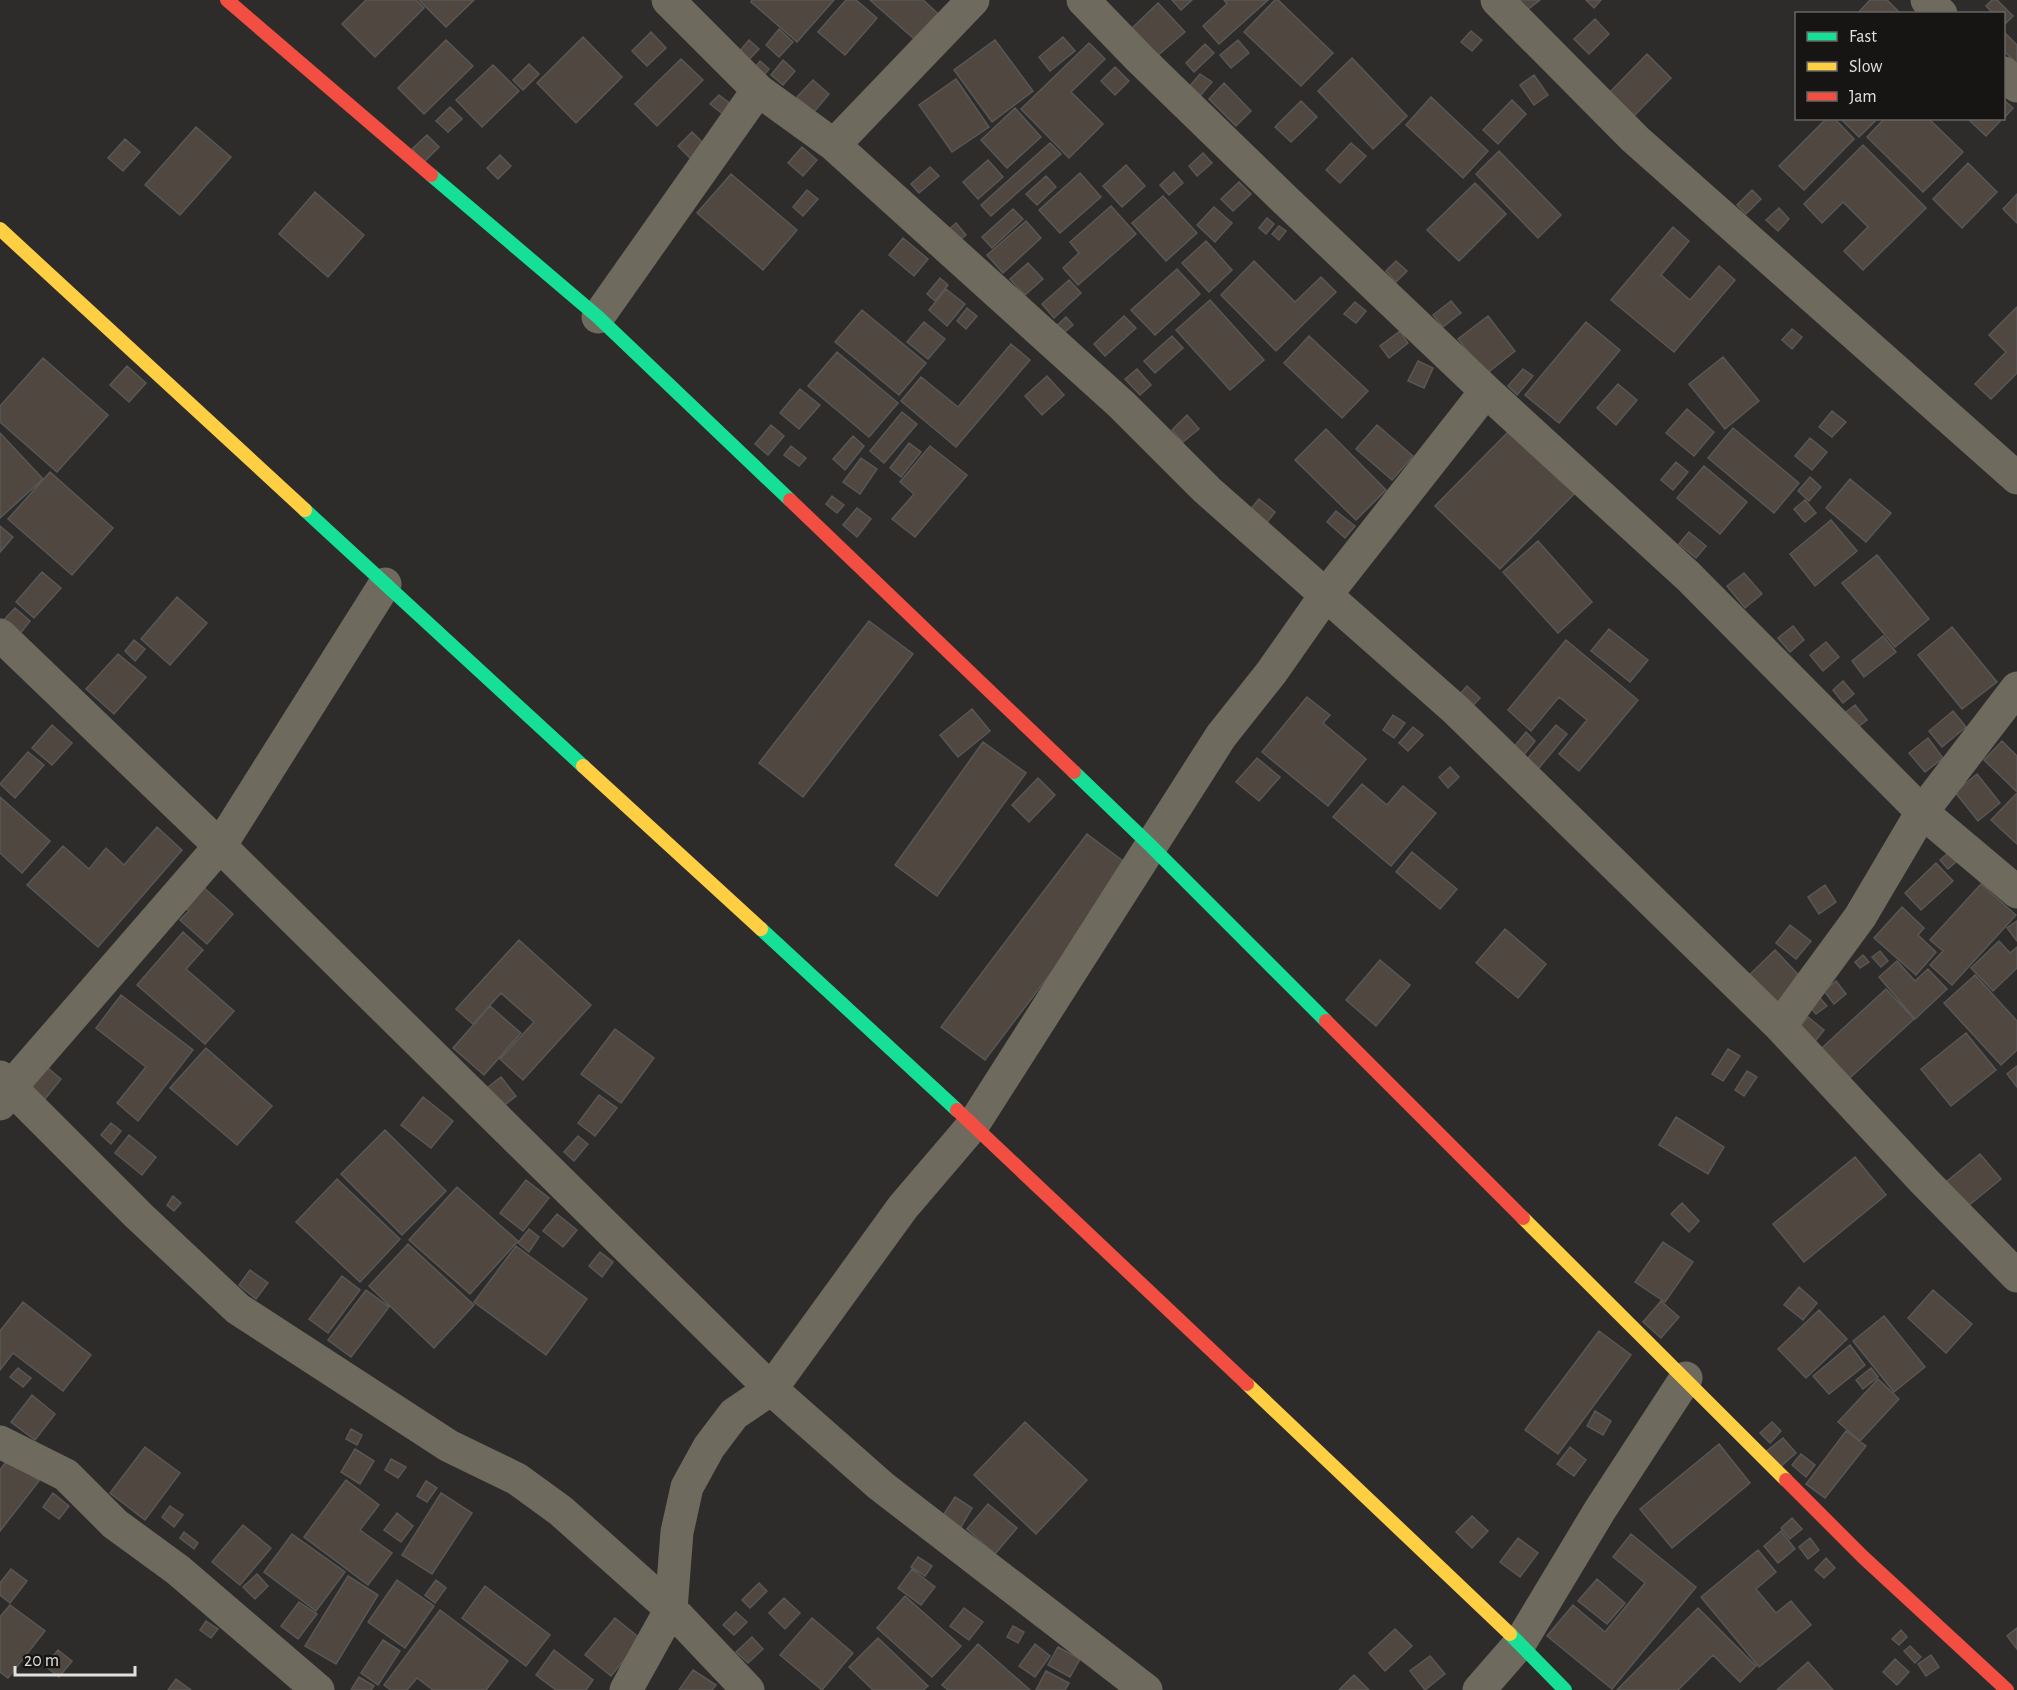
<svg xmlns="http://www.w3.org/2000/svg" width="2017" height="1690" font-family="'Alegreya Sans',sans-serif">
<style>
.building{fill:#4f4740;stroke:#595755;stroke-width:1.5}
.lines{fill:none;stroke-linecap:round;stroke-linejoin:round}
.street{stroke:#6e6a5e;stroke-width:33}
.fast{stroke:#16e098;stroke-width:14}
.slow{stroke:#ffcf43;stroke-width:14}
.jam{stroke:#f24e42;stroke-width:14}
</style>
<rect width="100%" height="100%" fill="#2e2c2a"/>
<path class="building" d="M366,0H416L424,8L375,57L342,24Z
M419,0H474L446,27Z
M752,0H834L797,42L751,2Z
M846,0H856L877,18L845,55L818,32Z
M870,0H923L944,19L921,45Z
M1172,0H1192L1181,10Z
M1224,0H1268L1219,44L1203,26L1227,4Z
M1275,0H1278L1333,53L1301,86L1244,32Z
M1514,0H1540L1523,13Z
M1586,0H1601L1594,8Z
M1870,0H1887L1901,14H1857Z
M1992,0H1997L2013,16L2005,24L2004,14H1994L1986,6Z
M1158,3L1185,32L1156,57L1131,29Z
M1595,19L1609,34L1589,54L1574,39Z
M779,29L793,42L779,57L766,45Z
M1471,31L1482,40L1472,51L1461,42Z
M651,32L666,48L647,66L632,51Z
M2004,32L2017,45V64L2004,51Z
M583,37L622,77L576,123L537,83Z
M1063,37L1075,51L1050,71L1039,57Z
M446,40L473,66L424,114L398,88Z
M749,40L759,49L743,66L734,58Z
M995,40L1033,91L992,122L954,70Z
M1238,40L1249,53L1231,68L1220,55Z
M1089,43L1105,59L1071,92L1103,124L1069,158L1021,109Z
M1205,44L1214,53L1194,72L1186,63Z
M1647,54L1671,78L1634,116L1610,92Z
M1352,58L1407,116L1373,149L1318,91Z
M681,59L703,80L657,126L635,104Z
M783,60L795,71L783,85L771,75Z
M760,61L769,69L758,82L749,75Z
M529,64L539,74L523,90L513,80Z
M493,65L519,91L482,127L456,100Z
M1115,67L1129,81L1115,95L1101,81Z
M1200,74L1212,82L1200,96L1189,87Z
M1534,75L1548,95L1534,105L1520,85Z
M956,79L989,127L952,152L919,105Z
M813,80L829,94L814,112L797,97Z
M1224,83L1251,111L1236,126L1209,99Z
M719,95L732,105L724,115L710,104Z
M1431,97L1488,151L1463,178L1406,125Z
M1512,100L1526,114L1498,144L1483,130Z
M2004,100L2013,108L2004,118Z
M1301,101L1317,117L1291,142L1275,127Z
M450,107L462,119L448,132L436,121Z
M1015,108L1041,137L1007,168L981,140Z
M1827,118H1834L1854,139L1804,190L1779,166Z
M1840,118H1875L1876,120L1859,137Z
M1885,118H1928L1963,152L1923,192L1867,137Z
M1967,118H2003L1986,136Z
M196,127L231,157L180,215L145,185Z
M692,132L706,146L692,160L678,146Z
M427,135L439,147L424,162L412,149Z
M125,139L140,152L123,171L108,158Z
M1050,143L1061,154L991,216L981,205Z
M1351,143L1366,156L1340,183L1326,170Z
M1863,145L1926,208L1863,270L1844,251L1868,227L1843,202L1822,223L1804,204Z
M802,147L817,160L803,176L788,163Z
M1499,151L1561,215L1538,238L1476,174Z
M1203,153L1212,163L1197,176L1189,166Z
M500,155L511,166L498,179L487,168Z
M988,160L1003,177L978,199L963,182Z
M1968,163L1997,192L1962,228L1933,199Z
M1126,165L1145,186L1122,207L1103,186Z
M930,167L939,176L919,193L911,184Z
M1174,172L1183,183L1169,195L1160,185Z
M1080,173L1101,197L1060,233L1039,210Z
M731,174L797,230L763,270L697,213Z
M1046,176L1056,187L1037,205L1026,194Z
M1239,182L1251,194L1233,211L1221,199Z
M1475,183L1506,214L1459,261L1427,230Z
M807,190L818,199L803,216L793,207Z
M1752,190L1761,199L1746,214L1737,205Z
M315,192L364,235L328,277L279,234Z
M2017,194V223L2003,209Z
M1163,196L1197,233L1166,261L1132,223Z
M1111,206L1136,234L1078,285L1063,268L1079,253L1070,242Z
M1214,207L1232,223L1215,242L1197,225Z
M1779,208L1789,219L1778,231L1766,220Z
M1013,209L1023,219L992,248L982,237Z
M1267,218L1274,224L1266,234L1259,228Z
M1026,221L1041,238L1003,273L987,255Z
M956,223L966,235L956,243L946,232Z
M1279,226L1286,231L1279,240L1272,234Z
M1673,227L1689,241L1661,275L1690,300L1719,266L1735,280L1674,352L1611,300Z
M903,238L928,259L914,276L889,255Z
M1206,241L1232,270L1209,292L1182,263Z
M1254,261L1295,302L1321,277L1336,292L1276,351L1221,295Z
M1396,261L1407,271L1396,282L1386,271Z
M1028,263L1043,279L1025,295L1010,279Z
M1177,269L1200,294L1155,335L1131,310Z
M940,278L948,285L935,301L927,294Z
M1069,280L1081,293L1054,318L1042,304Z
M946,289L965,304L947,326L929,310Z
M1210,300L1264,360L1230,390L1176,330Z
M1451,301L1461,313L1443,327L1433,315Z
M1355,302L1366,311L1356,323L1344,314Z
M2017,307V373L1991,399L1975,384L2006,352L1989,335Z
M967,308L977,316L966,329L957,321Z
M862,310L926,363L899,395L835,342Z
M1124,316L1136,328L1105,356L1094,344Z
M1488,316L1515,351L1486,374L1458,339Z
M1066,317L1073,325L1059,337L1052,330Z
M924,322L945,339L928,359L907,342Z
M1586,322L1620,350L1559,423L1525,395Z
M1792,329L1802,337L1792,349L1782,340Z
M1400,331L1408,343L1389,358L1380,346Z
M1172,336L1183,348L1155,373L1144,361Z
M1309,336L1368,391L1342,418L1284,363Z
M1011,344L1030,360L956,447L901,401L921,377L958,407Z
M837,352L898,403L869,437L808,386Z
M1723,357L1759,401L1725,429L1689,384Z
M43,358L108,415L57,472L0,422V406Z
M1418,361L1433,368L1424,388L1408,381Z
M127,366L146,383L129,402L110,385Z
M1137,369L1151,385L1140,395L1125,379Z
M1523,369L1533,376L1517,395L1508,386Z
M1047,376L1064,395L1042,415L1025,396Z
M1618,384L1637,400L1616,425L1597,408Z
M800,389L820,405L799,429L780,413Z
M1687,409L1714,432L1694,456L1666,433Z
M1832,411L1846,422L1832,437L1819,427Z
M902,412L917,424L884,463L870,451Z
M1187,415L1199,429L1183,442L1172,430Z
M771,425L784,436L768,455L755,444Z
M1377,425L1413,456L1392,480L1356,449Z
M1733,428L1799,483L1774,513L1708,458Z
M1326,429L1386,490L1356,520L1295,460Z
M1511,429L1575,493L1500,569L1435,506Z
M0,433L43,479L0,518Z
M853,436L864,446L845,470L833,459Z
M1810,438L1827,452L1812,470L1795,456Z
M909,443L921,452L901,477L890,468Z
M791,446L806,458L799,466L784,455Z
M930,446L967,475L915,537L892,519L914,494L900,482Z
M861,458L877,469L860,494L843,482Z
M1676,462L1688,472L1673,490L1661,480Z
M1704,466L1747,502L1720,534L1677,498Z
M50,472L113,528L72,575L8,519Z
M1810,477L1821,487L1809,501L1798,491Z
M1850,479L1891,513L1866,542L1826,508Z
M832,496L844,505L837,513L826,504Z
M1259,499L1275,512L1261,530L1245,516Z
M1805,500L1816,513L1805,522L1794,509Z
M857,508L871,519L857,537L843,525Z
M1336,511L1355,526L1345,538L1327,522Z
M1831,520L1857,551L1815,586L1790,554Z
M0,526L13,537L0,552Z
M1689,532L1706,546L1696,558L1679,544Z
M1538,541L1592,602L1558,633L1503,572Z
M1877,555L1929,619L1895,647L1842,583Z
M42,572L61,588L34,618L16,602Z
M1744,573L1762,594L1745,608L1727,586Z
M177,597L207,623L170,665L141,639Z
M15,608L30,621L19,635L3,621Z
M869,621L913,654L803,797L759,763Z
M1793,626L1804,640L1790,652L1778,638Z
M1952,627L1997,682L1962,709L1918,655Z
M1609,629L1648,660L1630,682L1591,651Z
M1883,636L1896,652L1864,677L1852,661Z
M134,640L145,649L135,661L125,651Z
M1566,640L1638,700L1579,771L1559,754L1587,720L1559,697L1531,731L1508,710Z
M1826,642L1839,657L1823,671L1810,655Z
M118,654L146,677L114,714L86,689Z
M1843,681L1854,694L1843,703L1833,690Z
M1467,686L1480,698L1466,713L1453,702Z
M1307,697L1330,715L1323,723L1366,759L1328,806L1262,752Z
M1855,705L1867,720L1853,731L1841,716Z
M972,709L990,731L958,757L940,735Z
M1953,711L1966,727L1942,747L1929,731Z
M1393,715L1405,723L1394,738L1383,730Z
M52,725L72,743L52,765L32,748Z
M1556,725L1567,734L1534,774L1522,765Z
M1413,727L1423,735L1408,751L1399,743Z
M1526,732L1535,741L1523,756L1513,748Z
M1928,738L1943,758L1925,772L1909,753Z
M2002,741L2017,756V792L1984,760Z
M983,742L1026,773L937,896L895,865Z
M28,752L44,765L15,798L0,784Z
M1257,758L1280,777L1259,801L1236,782Z
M1450,767L1459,777L1448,788L1439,777Z
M1977,774L2000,803L1978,821L1955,792Z
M1038,778L1055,795L1029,822L1012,805Z
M1362,784L1387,805L1403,786L1436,813L1391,866L1333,817Z
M2017,793V844L1991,820Z
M0,797L50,841L22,873L0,853Z
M157,827L182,850L98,947L27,885L63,846L89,869L106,848L124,865Z
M1087,834L1131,867L985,1060L941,1027Z
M1412,852L1457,889L1440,909L1396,872Z
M1948,853L1956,862L1948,869L1940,860Z
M1936,863L1953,881L1921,910L1905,893Z
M1981,884L2016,915L1952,985L1930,965L1943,951L1930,940Z
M201,885L233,914L207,944L180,920L189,911L182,906Z
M1825,885L1836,902L1819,914L1808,897Z
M1902,907L1924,928L1918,935L1936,952L1916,975L1874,938Z
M2017,921V941L2007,928Z
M1790,925L1811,941L1796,959L1776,943Z
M1505,929L1546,964L1518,998L1476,963Z
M183,932L203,950L186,969L234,1011L205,1044L137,985Z
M519,940L591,1005L523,1080L500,1059L534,1022L501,993L473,1024L456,1009Z
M1999,941L2010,953L2017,947V968L1993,991L1971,968Z
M1775,950L1808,985L1775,1017L1741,983Z
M1880,951L1888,961L1881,967L1872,957Z
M1863,955L1869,962L1860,968L1855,962Z
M1380,960L1410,985L1376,1026L1346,1000Z
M1897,961L1915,981L1928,969L1947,989L1915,1019L1879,977Z
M1975,975L2017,1021V1050L2001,1065L1944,1003Z
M1836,981L1846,994L1834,1004L1824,991Z
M1886,989L1914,1019L1840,1087L1812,1057Z
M121,995L193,1050L138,1121L117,1103L146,1067L96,1028Z
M1819,997L1827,1006L1816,1014L1809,1006Z
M490,1006L521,1033L484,1075L453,1048Z
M1808,1017L1824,1030L1808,1050L1792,1037Z
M615,1029L654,1058L621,1103L581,1074Z
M1966,1033L1996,1070L1951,1106L1921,1069Z
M206,1048L272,1106L237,1145L170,1088Z
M1728,1049L1740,1056L1723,1081L1712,1074Z
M42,1063L61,1079L45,1099L26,1084Z
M2017,1066V1087L2007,1074Z
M1747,1071L1757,1077L1744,1096L1735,1090Z
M501,1077L516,1096L493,1114L478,1095Z
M599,1095L617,1108L595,1136L578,1123Z
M423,1097L453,1121L431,1148L401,1125Z
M1676,1117L1724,1147L1708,1174L1659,1145Z
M111,1123L121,1131L111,1144L101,1135Z
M385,1130L446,1191L402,1235L341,1174Z
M129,1135L156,1157L142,1175L115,1153Z
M578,1136L588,1144L574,1161L564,1152Z
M1980,1154L2001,1179L1962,1211L1941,1186Z
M1855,1157L1886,1195L1804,1262L1773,1224Z
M337,1179L400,1239L360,1282L296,1222Z
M526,1180L549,1198L523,1231L500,1213Z
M457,1187L518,1241L470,1294L409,1240Z
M173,1196L181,1203L174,1211L167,1205Z
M1682,1203L1699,1221L1689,1232L1671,1214Z
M557,1214L577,1230L563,1247L543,1231Z
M529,1229L539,1237L529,1252L518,1243Z
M1663,1242L1693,1262L1665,1302L1635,1282Z
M408,1244L474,1305L434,1348L369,1286Z
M516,1246L587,1299L546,1355L474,1302Z
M600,1252L613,1262L602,1277L589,1266Z
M250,1270L268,1283L256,1299L239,1285Z
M342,1276L360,1290L328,1333L309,1319Z
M1799,1287L1817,1303L1803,1320L1784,1305Z
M366,1290L389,1307L351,1357L328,1340Z
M1933,1290L1972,1324L1946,1353L1908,1318Z
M1661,1301L1679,1317L1661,1338L1643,1322Z
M23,1302L91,1355L63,1391L13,1353L0,1370V1331Z
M1819,1310L1847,1339L1806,1378L1778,1349Z
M1884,1316L1925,1367L1894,1392L1853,1341Z
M1599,1331L1631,1355L1558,1454L1525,1430Z
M1850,1345L1865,1365L1829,1394L1813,1376Z
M18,1368L31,1378L23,1387L10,1377Z
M1871,1368L1878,1377L1863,1389L1856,1380Z
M1878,1379L1899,1399L1860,1441L1838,1422Z
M32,1395L55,1414L35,1440L11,1422Z
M1595,1411L1611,1421L1603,1435L1587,1426Z
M1025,1422L1087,1480L1036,1534L974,1475Z
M1772,1422L1781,1431L1770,1443L1760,1433Z
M351,1429L362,1435L357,1445L346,1439Z
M1846,1431L1866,1446L1825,1498L1806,1484Z
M1783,1438L1796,1453L1778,1469L1764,1453Z
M1719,1444L1750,1483L1672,1548L1640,1509Z
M145,1447L180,1473L145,1520L110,1493Z
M1570,1447L1586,1460L1574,1476L1557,1464Z
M355,1449L374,1461L360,1484L341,1472Z
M1801,1454L1815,1465L1806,1477L1792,1465Z
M9,1458L39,1481L0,1531V1470Z
M391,1459L406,1467L398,1478L385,1470Z
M346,1480L379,1505L360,1530L392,1553L368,1585L304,1537Z
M426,1481L437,1488L427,1502L417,1496Z
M53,1493L69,1506L59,1519L43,1507Z
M441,1493L472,1513L432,1574L402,1555Z
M955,1497L972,1508L960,1529L942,1517Z
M988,1504L1017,1528L995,1554L967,1529Z
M170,1506L183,1515L174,1527L162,1517Z
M397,1513L413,1526L401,1542L384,1530Z
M1472,1516L1488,1531L1472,1548L1456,1532Z
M1792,1518L1802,1529L1790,1539L1781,1528Z
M243,1525L271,1548L240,1585L212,1562Z
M1781,1531L1795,1549L1778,1563L1764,1546Z
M184,1532L198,1543L194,1549L180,1538Z
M292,1534L345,1572L316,1611L264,1572Z
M1631,1534L1696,1587L1612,1689L1547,1636L1573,1605L1605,1632L1645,1583L1613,1557Z
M1518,1538L1538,1553L1520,1577L1500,1562Z
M1810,1538L1819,1550L1808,1559L1799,1547Z
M1758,1550L1776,1572L1756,1589L1776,1613L1791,1601L1811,1625L1759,1667L1701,1597Z
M918,1557L932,1566L925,1576L911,1567Z
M1826,1558L1835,1568L1824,1578L1815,1570Z
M11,1569L27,1581L10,1603L0,1595V1583Z
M912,1569L935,1587L921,1605L898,1588Z
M257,1574L268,1586L255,1599L243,1587Z
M348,1576L378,1595L336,1664L305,1646Z
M1597,1579L1625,1603L1607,1624L1578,1601Z
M397,1580L434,1606L405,1648L368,1622Z
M436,1580L446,1588L435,1603L425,1595Z
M759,1583L767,1591L750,1608L742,1600Z
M485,1586L550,1635L526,1666L462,1618Z
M905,1596L961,1646L932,1677L877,1628Z
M784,1598L800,1613L785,1629L769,1613Z
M299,1602L317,1614L298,1639L281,1626Z
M10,1605L45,1631L8,1678L0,1672V1617Z
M964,1608L983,1622L969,1640L950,1626Z
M1698,1608L1756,1666L1740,1682L1713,1655L1678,1690H1617Z
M440,1610L508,1661L486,1690H433L417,1678L407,1690H391L384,1685Z
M736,1612L747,1622L734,1635L723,1625Z
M615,1618L641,1639L611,1676L585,1655Z
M812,1618L853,1653L822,1690L780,1655Z
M206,1621L218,1629L211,1638L200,1630Z
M1013,1626L1024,1632L1018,1643L1007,1637Z
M2017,1628V1649L2007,1636Z
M1395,1629L1412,1646L1385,1671L1369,1653Z
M1901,1630L1907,1637L1899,1645L1892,1639Z
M752,1637L763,1649L748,1663L736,1652Z
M878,1638L928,1686L923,1690H873L849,1667Z
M383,1640L400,1651L378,1685L361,1673Z
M978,1644L1030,1690H948L942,1685Z
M1035,1644L1050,1656L1035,1677L1019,1666Z
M1910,1646L1921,1657L1915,1663L1904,1651Z
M1058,1647L1080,1659L1070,1677L1048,1665Z
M58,1650L72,1661L59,1677L45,1666Z
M554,1650L593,1680L586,1690H556L536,1675Z
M1931,1655L1939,1667L1926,1676L1918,1664Z
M1430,1656L1445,1674L1425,1690L1410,1671Z
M1895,1659L1909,1672L1897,1685L1883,1672Z
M1808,1662L1833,1690H1777Z
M693,1670L716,1685L712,1690H679Z
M1046,1671L1069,1683L1065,1690H1036Z
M1354,1675L1369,1690H1339Z
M359,1677L374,1686L371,1690H351Z
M176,1679L191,1690H168Z"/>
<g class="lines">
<path class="street" d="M668,0L758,90L834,145L1122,405L1207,490L1456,710L1780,1026L1923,1180L2017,1276
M1083,0L1140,59L1281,196L1486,391L1688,576L1922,812L2017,892
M1497,0L1635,139L2017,478
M1927,0L1941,14
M2004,73L2017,86
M834,145L973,0
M598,317L758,90
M0,635L220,846L771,1389L881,1486L1146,1690
M1780,1026L1860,917L1922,812L2017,688
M0,1077L138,1215L238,1309L449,1446L517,1479L561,1511L671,1609L748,1690
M0,1104L10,1088L220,846L385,584
M0,1442L66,1475L115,1524L178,1570L318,1690
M626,1690L671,1609L677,1532L687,1487L709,1447L734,1414L771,1389L903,1207L973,1125L1221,736L1271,673L1325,596L1486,391
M1479,1690L1520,1643L1600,1510L1686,1378"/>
<path class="fast" d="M431,175L598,317L790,500
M305,510L583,766
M1074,772L1151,846L1326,1021
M761,929L957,1110
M1510,1634L1565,1690"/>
<path class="slow" d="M0,229L305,510
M583,766L761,929
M1523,1218L1786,1480
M1247,1384L1510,1634"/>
<path class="jam" d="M227,0L431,175
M790,500L1074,772
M1326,1021L1523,1218
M957,1110L1247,1384
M1786,1480L1863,1557L2007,1690"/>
</g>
<rect x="1795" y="12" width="210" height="108" fill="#171513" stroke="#686664" stroke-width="1.5"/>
<rect x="1807" y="32" width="30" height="9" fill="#16e098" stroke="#686664" stroke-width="1.5"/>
<text x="1849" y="42" font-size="18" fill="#e2e0dd">Fast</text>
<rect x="1807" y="62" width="30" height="9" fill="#ffcf43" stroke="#686664" stroke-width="1.5"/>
<text x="1849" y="72" font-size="18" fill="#e2e0dd">Slow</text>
<rect x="1807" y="92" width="30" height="9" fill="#f24e42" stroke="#686664" stroke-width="1.5"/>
<text x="1849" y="102" font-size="18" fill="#e2e0dd">Jam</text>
<path d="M15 1666v9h120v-9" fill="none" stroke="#e2e0dd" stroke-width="3"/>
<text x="24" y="1666" font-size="18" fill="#e2e0dd" stroke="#171513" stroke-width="4.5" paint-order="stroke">20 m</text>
</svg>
